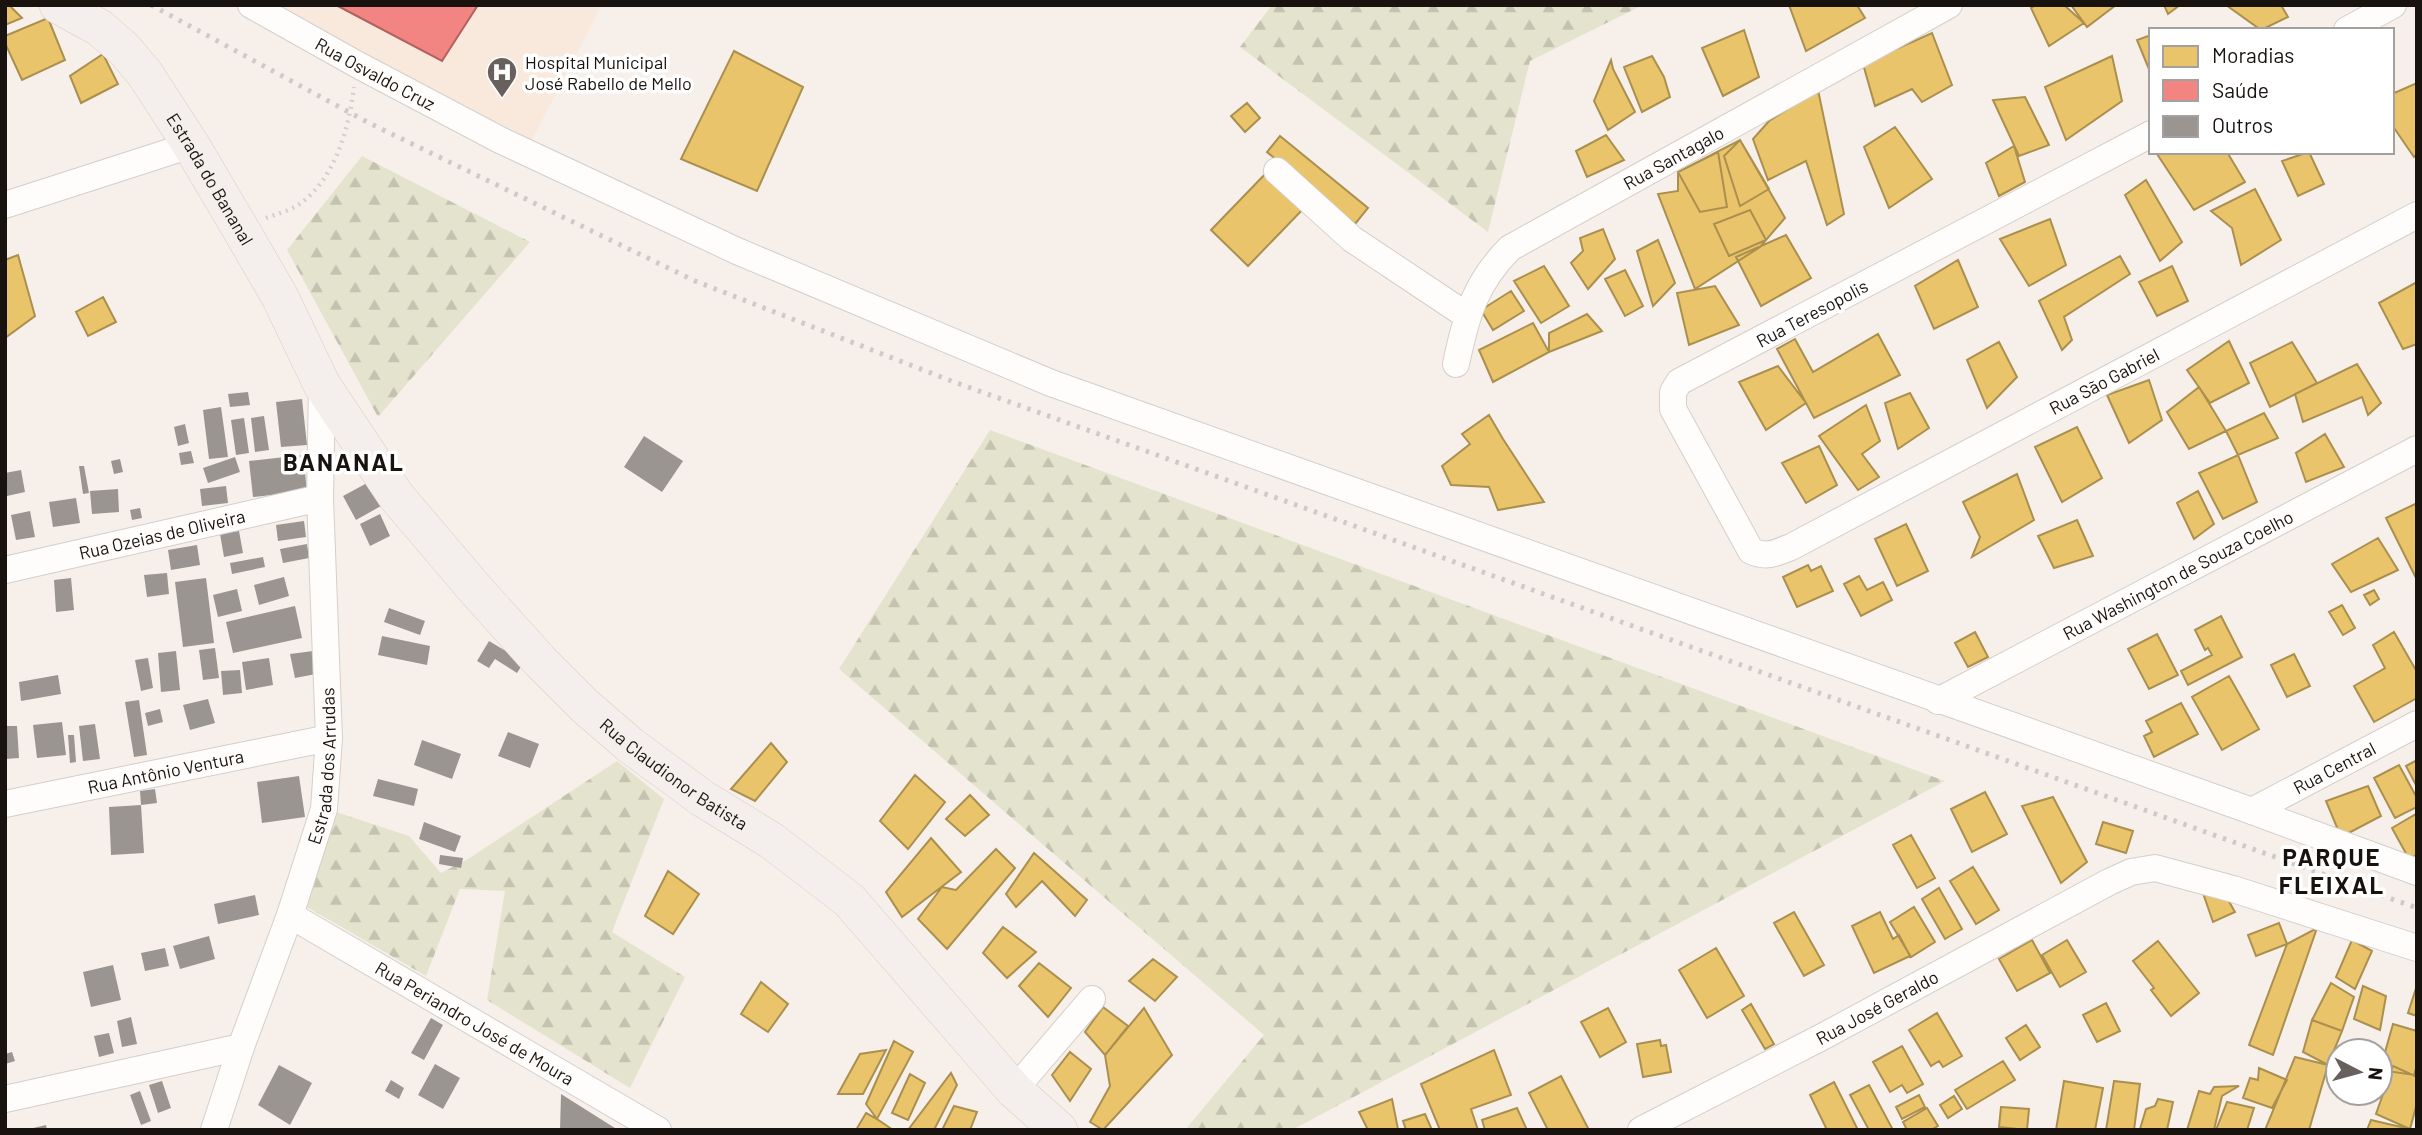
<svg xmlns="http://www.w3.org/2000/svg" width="2422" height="1135" font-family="Barlow,sans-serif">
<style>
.built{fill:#f9e9dc}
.forest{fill:url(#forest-firs)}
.homes{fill:#e9c46a;stroke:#ab8f4f;stroke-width:2}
.health{fill:#f28482;stroke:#b16260;stroke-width:2}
.building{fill:#9a9590}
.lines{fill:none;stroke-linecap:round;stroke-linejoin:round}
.street-casing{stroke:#d5cec9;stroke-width:28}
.secondary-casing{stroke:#d5cec9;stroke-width:38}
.path{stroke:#d2d0ce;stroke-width:4.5;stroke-dasharray:2 5;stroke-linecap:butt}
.street{stroke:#fefdfc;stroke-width:26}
.secondary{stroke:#f4efec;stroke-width:37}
.rail{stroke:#cdcbc9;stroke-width:5;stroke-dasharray:3.5 7;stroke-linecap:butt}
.labels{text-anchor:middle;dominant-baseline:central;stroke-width:7;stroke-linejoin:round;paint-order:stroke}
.poi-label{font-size:18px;fill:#19130f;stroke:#fff;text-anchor:start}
.street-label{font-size:18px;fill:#19130f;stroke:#fff}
.district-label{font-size:24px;font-weight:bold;letter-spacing:2px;fill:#19130f;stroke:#fff}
</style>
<defs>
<pattern id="forest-firs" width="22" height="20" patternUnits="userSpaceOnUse" patternTransform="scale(1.75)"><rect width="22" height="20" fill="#e4e4ce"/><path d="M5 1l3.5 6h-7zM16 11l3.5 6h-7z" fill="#c3c3b0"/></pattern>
</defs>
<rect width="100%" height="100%" fill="#f7f0ea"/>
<path class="built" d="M270,5H602L532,140Z"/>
<path class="forest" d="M1272,5H1643L1530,61L1488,232L1240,47Z
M362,156L530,242L378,417L287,250Z
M990,430L1945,781L1292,1130H1185L1264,1035L839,669Z
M617,761L664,799L612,932L685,977L630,1088L487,1000L505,891L460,889L426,976L300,903L333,811L409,836L441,873L468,859Z"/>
<path class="homes" d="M5,5H9L22,18L5,25Z
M1789,5H1857L1865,18L1806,51Z
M2036,5H2064L2084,23L2049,46L2031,8Z
M2071,5H2116L2087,27Z
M2164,5H2180L2168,14Z
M2226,5H2281L2288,17L2261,30Z
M48,18L65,60L22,80L5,43V36Z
M1744,30L1759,77L1723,96L1702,48Z
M1932,33L1952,85L1922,102L1912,89L1875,106L1863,64Z
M2151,35V74L2137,40Z
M734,51L803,87L757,191L681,159Z
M103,54L118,84L81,103L70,76Z
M1652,56L1664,77L1670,97L1642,112L1624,67Z
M2112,56L2122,101L2066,140L2045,87Z
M1611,60L1613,69L1635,112L1608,130L1594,101Z
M2417,83V154L2414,157L2392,125V94Z
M1818,90L1844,214L1827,225L1806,161L1768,180L1753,139L1769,121Z
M2025,97L2049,145L2019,156L1993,100Z
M1247,103L1260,118L1245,132L1231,116Z
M1895,127L1932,179L1889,208L1864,147Z
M1606,135L1624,160L1587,177L1576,151Z
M1280,136L1368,208L1355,224L1267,152Z
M1740,140L1785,218L1760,247L1695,289L1658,194L1678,191V172Z
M1740,140L1769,189L1740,206L1724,156Z
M2014,146L2025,182L1999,196L1986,163Z
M1718,152L1727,207L1700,212L1678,172Z
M2160,152H2227L2245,182L2194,210L2157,154Z
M2309,152L2324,184L2298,196L2282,161Z
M1270,169L1307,205L1248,266L1211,230Z
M2146,180L2182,242L2160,261L2125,195Z
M2255,189L2281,240L2241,265L2232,228L2211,211Z
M1750,210L1766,240L1729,256L1714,224Z
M2050,219L2066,265L2029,286L2000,239Z
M1603,229L1615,259L1588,289L1571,263L1583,251L1580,238Z
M1786,235L1811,278L1761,306L1736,257Z
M1658,240L1675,283L1653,306L1637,251Z
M18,255L35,316L5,338V260Z
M2120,256L2130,274L2064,317L2072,340L2062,350L2039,301Z
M1958,260L1978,307L1934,329L1915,286Z
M1544,266L1569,306L1541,323L1514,281Z
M2172,266L2188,301L2157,316L2139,282Z
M1625,270L1643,306L1625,316L1605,279Z
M2417,282V344L2403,349L2379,303Z
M1715,286L1739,325L1689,345L1677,293Z
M1511,291L1524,311L1493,330L1481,310Z
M103,297L116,322L88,336L76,312Z
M1587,314L1602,331L1549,352V333Z
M1533,323L1549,352L1493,382L1479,350Z
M1878,334L1900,375L1814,418L1777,349L1795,339L1813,372Z
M2229,341L2249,383L2210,403L2187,370Z
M1999,342L2017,377L1987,408L1967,360Z
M2292,342L2317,383L2270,407L2250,363Z
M2357,364L2381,403L2368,415L2362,397L2303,422L2295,394Z
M1778,366L1806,403L1766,430L1739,382Z
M2149,380L2162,420L2129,443L2107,395Z
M2199,387L2226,431L2189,449L2167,412Z
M1910,393L1929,428L1898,449L1885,403Z
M1866,405L1880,441L1862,454L1879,477L1858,490L1819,436Z
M2264,413L2278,438L2238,455L2226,431Z
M1489,415L1503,439L1544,502L1498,510L1489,487L1451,485L1442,466L1470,444L1462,434Z
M2077,427L2102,478L2062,502L2035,447Z
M2325,434L2344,467L2306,482L2296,453Z
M1819,446L1837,485L1806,503L1782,463Z
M2238,455L2257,502L2223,519L2199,473Z
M2017,474L2034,520L1972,557L1980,537L1963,502Z
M2198,491L2214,524L2194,539L2177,503Z
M2415,504L2417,508V580L2386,518Z
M2077,520L2093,556L2054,568L2038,536Z
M1906,524L1928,571L1897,586L1875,539Z
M2378,538L2398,570L2351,592L2332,564Z
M1808,565L1811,571L1821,566L1833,591L1797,607L1783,577Z
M1859,576L1867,590L1883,582L1892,600L1861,616L1844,584Z
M2374,590L2379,599L2370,605L2364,595Z
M2342,605L2355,628L2343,635L2329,612Z
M2221,616L2242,657L2188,685L2181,671L2212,655L2208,648L2205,650L2195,630Z
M1975,632L1988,657L1968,667L1955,643Z
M2394,632L2417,672V698L2374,722L2354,686L2385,668L2373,645Z
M2157,634L2178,675L2149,689L2128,649Z
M2294,654L2310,686L2287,697L2271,665Z
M2229,676L2259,729L2222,750L2192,697Z
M2181,703L2198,734L2154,757L2144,736L2152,732L2146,721Z
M771,743L787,762L755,801L731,789Z
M2417,760V787L2406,766Z
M2399,765L2417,798V807L2395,818L2374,778Z
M915,775L945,802L908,849L880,821Z
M2368,786L2381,816L2341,837L2326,801Z
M1985,792L2007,834L1972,852L1951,809Z
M970,795L989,815L965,836L946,819Z
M2053,797L2087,862L2061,883L2022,806Z
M2416,814L2417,855L2409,859L2392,828Z
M2103,822L2133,831L2126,853L2096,844Z
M1911,835L1935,878L1917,888L1893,845Z
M931,838L961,872L902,917L886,892Z
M996,849L1015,868L947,949L918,919L942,887L956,890Z
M1034,853L1087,900L1075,916L1042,881L1016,907L1006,894Z
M1973,867L1999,910L1976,924L1950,881Z
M668,871L699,894L673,934L645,916Z
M1939,888L1962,929L1945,939L1922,899Z
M2203,893L2227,898L2235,912L2213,922Z
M1914,907L1935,942L1911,957L1890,922Z
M1794,912L1824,965L1804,976L1774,923Z
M1880,912L1893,939L1899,935L1910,956L1874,973L1852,926Z
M2279,923L2287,944L2256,956L2248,935Z
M1003,927L1036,952L1007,978L983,953Z
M2317,928L2273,1055L2249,1045L2287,944Z
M2032,940L2050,973L2017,991L1999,959Z
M2067,940L2086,972L2060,987L2042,955Z
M2352,940L2372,951L2355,989L2336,977Z
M2158,941L2199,993L2171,1016L2151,990L2154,988L2133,961Z
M1716,948L1744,996L1707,1018L1679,970Z
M1153,959L1177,977L1155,1001L1129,981Z
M1039,963L1071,988L1048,1017L1019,986Z
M761,982L788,1004L768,1032L741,1014Z
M2331,983L2354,997L2342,1031L2312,1020Z
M2417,985V1016L2408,1013Z
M2363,986L2386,996L2380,1030L2354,1019Z
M2106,1003L2120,1031L2097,1042L2083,1015Z
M1751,1004L1774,1044L1765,1049L1742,1010Z
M1103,1007L1128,1026L1105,1055L1085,1032Z
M1144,1008L1172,1055L1103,1130L1090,1122L1110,1086L1105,1055Z
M1608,1008L1626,1042L1600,1057L1581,1022Z
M1937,1013L1962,1056L1943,1067L1939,1061L1931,1066L1909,1030Z
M2312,1020L2342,1031L2328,1065L2303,1052Z
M2393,1024L2417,1031V1065L2414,1075L2380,1070Z
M2026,1025L2040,1047L2020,1060L2006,1038Z
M1660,1040L1661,1046L1666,1045L1671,1072L1643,1077L1637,1044Z
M894,1041L913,1052L877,1119L866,1104Z
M1902,1046L1923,1084L1907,1093L1902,1085L1890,1092L1873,1062Z
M886,1050L863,1094H838L860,1054Z
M1494,1050L1511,1095L1471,1109L1478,1130H1440L1421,1084Z
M1070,1052L1091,1069L1070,1101L1052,1075Z
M2295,1057L2328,1065L2309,1130H2265Z
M2003,1061L2015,1080L1967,1109L1955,1090Z
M2393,1066L2417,1077V1103L2410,1129L2376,1114Z
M2259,1068L2287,1080L2272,1108L2243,1098L2250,1078L2258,1080Z
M951,1073L957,1085L934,1130H908Z
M910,1074L925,1083L908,1120L892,1113Z
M1561,1076L1589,1130H1548L1529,1093Z
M2064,1081L2103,1088L2095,1130H2056Z
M2114,1081L2140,1084L2134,1130H2106Z
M1834,1082L1858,1130H1827L1810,1095Z
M1869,1085L1893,1130H1869L1850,1095Z
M2239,1086L2222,1096L2214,1130H2187L2199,1091L2210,1094L2214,1087Z
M1919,1095L1925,1107L1902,1119L1896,1107Z
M1954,1096L1962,1109L1948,1118L1940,1105Z
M1392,1099L1398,1129L1368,1130L1359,1112Z
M2158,1099L2173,1102L2167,1130L2140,1129L2146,1109L2155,1106Z
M2227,1102L2254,1108L2247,1130H2216Z
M954,1106L977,1112L970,1130H942Z
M2001,1107L2029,1109L2027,1130L1999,1127Z
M1517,1108L1527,1130H1485L1482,1120Z
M1927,1108L1938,1126L1931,1130H1907L1903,1122Z
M866,1113L877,1119L893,1130H856Z
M1425,1114L1432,1130H1406L1403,1121Z
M2371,1120L2410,1129V1130H2367Z"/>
<path class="health" d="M336,5H478L442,61Z"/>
<path class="building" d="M248,392L250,405L230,407L228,394Z
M302,399L307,445L281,447L276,402Z
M221,407L228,457L209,459L203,410Z
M264,416L269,450L255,452L251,418Z
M244,418L249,453L236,455L231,420Z
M185,424L189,443L178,446L174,427Z
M644,436L683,461L662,492L624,467Z
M191,451L194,463L181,465L179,453Z
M303,455L307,491L253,497L249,461Z
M235,457L240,472L208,483L203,468Z
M120,459L123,472L114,474L111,461Z
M79,466H84L89,493L83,494Z
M21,470L25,492L7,496L5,473Z
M369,482L381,506L356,520L343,496Z
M226,486L228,503L202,506L200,489Z
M118,489L119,512L92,514L90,491Z
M76,498L80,523L53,527L49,502Z
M140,508L142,518L132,520L130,510Z
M30,511L35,537L16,540L11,515Z
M380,514L390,536L370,546L360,524Z
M304,521L306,537L278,541L276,525Z
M239,531L243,553L224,557L220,534Z
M307,544L309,558L283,563L280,549Z
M197,545L200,565L171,570L168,550Z
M263,557L265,567L232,574L230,563Z
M167,573L169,594L147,597L144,575Z
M284,577L289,596L259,605L254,585Z
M71,578L74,610L56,612L54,580Z
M206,578L214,643L183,647L175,582Z
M237,589L242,611L218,617L213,595Z
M295,606L302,638L233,653L226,622Z
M389,608L425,621L420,635L384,622Z
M382,636L430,646L427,665L378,655Z
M489,641L524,662L517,673L495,659L489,668L477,661Z
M215,648L219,678L203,680L199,650Z
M176,651L180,690L161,692L158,653Z
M313,651L316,674L295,678L290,654Z
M148,658L153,688L141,691L135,660Z
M269,658L273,685L246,690L242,662Z
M240,670L242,693L223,695L221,671Z
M58,675L61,694L21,701L19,682Z
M208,699L215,723L190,730L183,705Z
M139,700L147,755L134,757L125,702Z
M160,709L163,722L148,726L145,713Z
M62,722L66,755L37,758L33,725Z
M95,724L100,759L83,761L79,726Z
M5,726H17L19,758L5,759Z
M508,732L539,744L530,768L498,756Z
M68,735H74L76,762L70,763Z
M422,740L461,754L452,779L414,765Z
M299,776L305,817L262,823L257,782Z
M378,779L418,789L414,806L373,796Z
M155,789L157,803L141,805L144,853L111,855L109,807L141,805L140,791Z
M424,822L461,836L455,852L419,839Z
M440,855L463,858L461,868L439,864Z
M255,895L259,915L218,924L214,904Z
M209,936L215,959L180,969L173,946Z
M165,948L169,966L145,971L141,953Z
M113,965L121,1000L91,1007L83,972Z
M131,1017L137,1044L122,1047L117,1021Z
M431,1018L443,1025L424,1060L411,1053Z
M109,1033L114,1053L99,1057L94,1036Z
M12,1052L15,1061L5,1064V1054Z
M435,1064L460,1078L443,1109L418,1095Z
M279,1065L312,1083L290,1125L258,1105Z
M391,1080L404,1088L399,1099L385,1091Z
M162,1081L171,1108L158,1113L149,1085Z
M140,1091L151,1121L141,1125L130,1095Z
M561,1094L618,1130H560Z
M46,1125L47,1130H30L29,1129Z"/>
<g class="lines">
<g class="street-casing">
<g id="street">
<path id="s1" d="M251,5L358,65L500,140L737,251L1051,383L2252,811L2417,872"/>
<path d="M2347,30L2393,5"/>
<path id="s2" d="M2151,134L1679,382L1673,392V409L1751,551C1767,558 1776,553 1791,547L2417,215"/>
<path d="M1277,171L1352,239L1466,315"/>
<path d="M5,205L191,145"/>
<path id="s3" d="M1456,364C1466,316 1475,283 1510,248L1949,5"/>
<path id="s4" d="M5,570L320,498"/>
<path id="s5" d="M1938,701L2417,449"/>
<path id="s6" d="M5,804L329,738"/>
<path id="s7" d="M2252,811L2417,724"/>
<path id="s8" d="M290,915L658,1130"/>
<path d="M1014,1090L1092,999"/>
<path d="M5,1099L241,1047"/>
<path id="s9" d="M214,1130L241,1047L290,915L324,809L329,738L320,498L322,385"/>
<path id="s10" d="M1641,1130L1822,1037L2109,882L2131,872L2155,868L2233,889L2417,948"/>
</g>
</g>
<g class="secondary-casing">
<g id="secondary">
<path id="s11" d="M58,5L100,28L124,49L145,74L191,145L240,228L280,297L322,385L396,496L476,590L539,660L586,707L630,745L702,798L772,841L849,900L1014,1090L1059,1130"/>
</g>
</g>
<path class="path" d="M266,218C277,214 292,210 301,203C336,177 349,127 354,87"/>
<use href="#street" class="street"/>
<use href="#secondary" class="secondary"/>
<path class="rail" d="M151,5L369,123L695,281L954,382L2417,908"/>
</g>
<defs>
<g id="hospital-pin" transform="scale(1.575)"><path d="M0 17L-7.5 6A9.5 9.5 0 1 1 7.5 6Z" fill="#67605c" stroke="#fff"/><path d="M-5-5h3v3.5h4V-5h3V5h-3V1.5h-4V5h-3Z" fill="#fff"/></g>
</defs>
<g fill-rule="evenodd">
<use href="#hospital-pin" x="502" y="72"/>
</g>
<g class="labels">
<g class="poi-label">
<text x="525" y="62">Hospital Municipal<tspan x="525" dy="21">José Rabello de Mello</tspan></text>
</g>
<g class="street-label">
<text stroke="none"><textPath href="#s1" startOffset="142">Rua Osvaldo Cruz</textPath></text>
<text stroke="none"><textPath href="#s3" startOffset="317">Rua Santagalo</textPath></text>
<text stroke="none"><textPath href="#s11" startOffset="236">Estrada do Bananal</textPath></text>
<text transform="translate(1812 313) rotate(-28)">Rua Teresopolis</text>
<text stroke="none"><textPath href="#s2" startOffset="1120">Rua São Gabriel</textPath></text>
<text stroke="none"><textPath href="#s4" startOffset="161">Rua Ozeias de Oliveira</textPath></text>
<text stroke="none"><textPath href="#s5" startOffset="271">Rua Washington de Souza Coelho</textPath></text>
<text stroke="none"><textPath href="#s9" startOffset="382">Estrada dos Arrudas</textPath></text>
<text stroke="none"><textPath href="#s7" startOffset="93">Rua Central</textPath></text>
<text stroke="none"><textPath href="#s6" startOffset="164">Rua Antônio Ventura</textPath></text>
<text stroke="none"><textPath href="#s11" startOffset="999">Rua Claudionor Batista</textPath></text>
<text stroke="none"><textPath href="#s10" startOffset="266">Rua José Geraldo</textPath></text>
<text stroke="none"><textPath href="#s8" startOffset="214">Rua Periandro José de Moura</textPath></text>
</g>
<g class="district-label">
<text x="344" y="461">BANANAL</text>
<text x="2332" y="856">PARQUE<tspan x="2332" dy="28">FLEIXAL</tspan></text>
</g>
</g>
<rect width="2422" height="1135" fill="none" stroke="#19130f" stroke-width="14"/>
<rect x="2149" y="28" width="245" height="126" fill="#ffffff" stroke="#a3a19f" stroke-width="2"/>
<rect x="2163" y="46" width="35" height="21" fill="#e9c46a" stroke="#a3a19f" stroke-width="2"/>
<text x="2212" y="63" font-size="21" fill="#19130f">Moradias</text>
<rect x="2163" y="80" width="35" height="21" fill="#f28482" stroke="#a3a19f" stroke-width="2"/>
<text x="2212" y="98" font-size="21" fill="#19130f">Saúde</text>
<rect x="2163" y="116" width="35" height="21" fill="#9a9590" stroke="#a3a19f" stroke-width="2"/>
<text x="2212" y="133" font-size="21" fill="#19130f">Outros</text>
<g transform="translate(2359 1072) rotate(96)"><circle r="33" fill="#ffffff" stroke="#a3a19f" stroke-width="2"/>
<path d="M0-5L12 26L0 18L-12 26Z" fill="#67605c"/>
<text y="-10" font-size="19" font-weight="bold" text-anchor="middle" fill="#19130f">N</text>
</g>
</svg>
